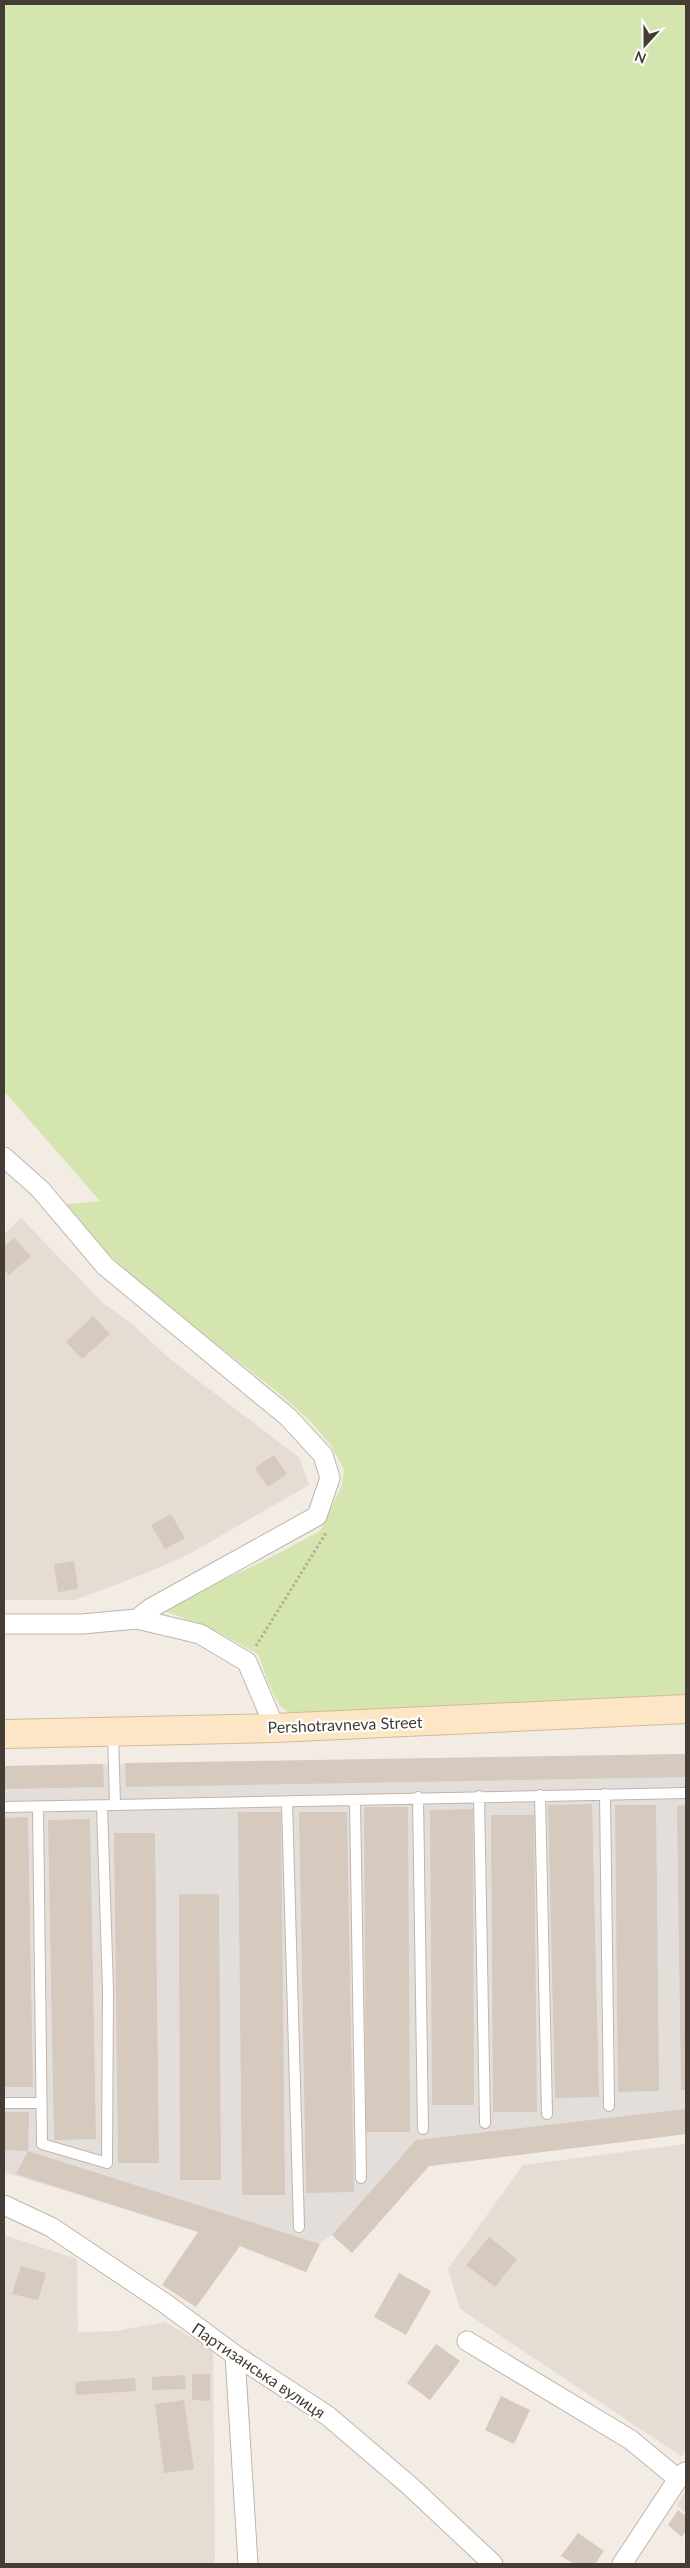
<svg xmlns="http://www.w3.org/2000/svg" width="690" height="2568" font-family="Lato,sans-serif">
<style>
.residential{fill:#e5ddd4}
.industrial{fill:#e4deda}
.green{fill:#d5e5af}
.building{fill:#d6c9be}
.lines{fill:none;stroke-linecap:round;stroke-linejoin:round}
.lane-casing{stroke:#c0b5ab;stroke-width:12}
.street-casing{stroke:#c0b5ab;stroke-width:21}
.secondary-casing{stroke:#d3ba99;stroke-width:30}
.path{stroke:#beab9a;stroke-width:3;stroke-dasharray:2.5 2.5;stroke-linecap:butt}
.lane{stroke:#fff;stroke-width:10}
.street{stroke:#fff;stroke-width:19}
.secondary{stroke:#fce6c5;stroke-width:28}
.labels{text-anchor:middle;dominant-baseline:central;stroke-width:4.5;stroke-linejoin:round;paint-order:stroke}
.street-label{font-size:16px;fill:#443c35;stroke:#fff}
</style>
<rect width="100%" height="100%" fill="#f2ece5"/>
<path class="residential" d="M21,1218L102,1302L133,1325L171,1360L299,1457L309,1485L189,1554L149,1572L75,1600H4V1234Z
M686,2144V2450L681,2456L460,2309L448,2269L523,2165Z
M4,2235L77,2259L78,2332L117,2331L165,2322L213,2350L215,2564H4Z
M686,2491V2513L676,2505Z"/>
<path class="industrial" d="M686,1754V2134L429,2166L352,2253L331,2235L320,2244L306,2272L224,2240L4,2172V1766Z"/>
<path class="green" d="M4,4H686V1694L302,1722L280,1706L268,1683L258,1654L218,1632L160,1609L264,1561L320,1531L342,1485L344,1469L330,1444L310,1421L280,1394L133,1279L61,1205L100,1201L4,1091Z"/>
<path class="building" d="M14,1238L31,1256L9,1275L4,1270V1247Z
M93,1316L110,1334L82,1359L66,1342Z
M274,1455L287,1474L268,1487L255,1468Z
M171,1514L185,1538L165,1549L151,1525Z
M74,1561L78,1589L58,1592L54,1564Z
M686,1754V1777L126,1787L125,1763Z
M103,1764L104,1787L4,1789V1766Z
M592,1804L599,2097L555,2098L548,1805Z
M615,1805H656L659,2091L618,2092Z
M686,1805V2090H681L677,1806Z
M364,1807H408L410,2132H366Z
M473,1809L474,2105H432L430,1810Z
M238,1812H281L285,2195H242Z
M299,1812H347L354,2192L306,2193Z
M491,1815H534L537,2112H493Z
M28,1817L33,2087H4V1818Z
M90,1819L96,2139L54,2140L48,1820Z
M114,1833H155L159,2163H118Z
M179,1894H219L221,2180H180Z
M686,2109V2134L429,2166L352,2253L332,2235L416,2140Z
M4,2112H29L28,2151L4,2150Z
M28,2151L320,2244L306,2272L240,2246L196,2307L162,2285L198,2232L16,2174Z
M489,2237L517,2259L495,2287L466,2265Z
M21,2266L46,2273L38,2300L12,2294Z
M399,2273L431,2291L406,2335L374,2317Z
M436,2344L460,2361L430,2400L407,2383Z
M192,2374H210V2401L192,2400Z
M185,2375L186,2389L152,2390V2377Z
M135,2378L136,2391L76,2395L75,2382Z
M501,2396L530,2410L514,2444L485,2430Z
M184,2400L194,2469L164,2473L155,2404Z
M678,2510L686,2516V2530L682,2537L668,2525Z
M578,2533L604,2551L595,2564H574L561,2556Z"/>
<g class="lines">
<g class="lane-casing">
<path id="lane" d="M605,1794L609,2106
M540,1795L547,2114
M479,1796L485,2123
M418,1797L423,2129
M355,1800L361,2178
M287,1802L299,2227
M115,1805L686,1793
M4,1807L115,1805L113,1732
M38,1807L42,2144L107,2163L108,1990L102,1806
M4,2103H41"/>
</g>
<g class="street-casing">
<path id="street" d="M4,1157L40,1189L105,1266L288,1417L323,1455L330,1478L317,1516L151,1608L137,1619L82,1624H4
M137,1619L200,1634L247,1662L275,1728
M4,2205L51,2227L166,2304L235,2355L328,2416L410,2486L493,2564
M467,2341L631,2440L678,2479
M235,2355L248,2564
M622,2564L678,2479L685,2472"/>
</g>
<g class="secondary-casing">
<path id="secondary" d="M4,1734L275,1728L686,1709"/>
</g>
<path class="path" d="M256,1646L326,1533"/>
<use href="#lane" class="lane"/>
<use href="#street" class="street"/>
<use href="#secondary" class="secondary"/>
</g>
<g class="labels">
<g class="street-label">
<text transform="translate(345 1724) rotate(-2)">Pershotravneva Street</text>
<text transform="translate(259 2370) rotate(34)">Партизанська вулиця</text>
</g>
</g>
<rect width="690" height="2568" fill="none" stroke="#443c35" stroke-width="10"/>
<g transform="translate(645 45) rotate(201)" stroke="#ffffff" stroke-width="4" paint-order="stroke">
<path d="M0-4L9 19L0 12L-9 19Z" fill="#443c35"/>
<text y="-8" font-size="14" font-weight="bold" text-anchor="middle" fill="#443c35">N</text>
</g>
</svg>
